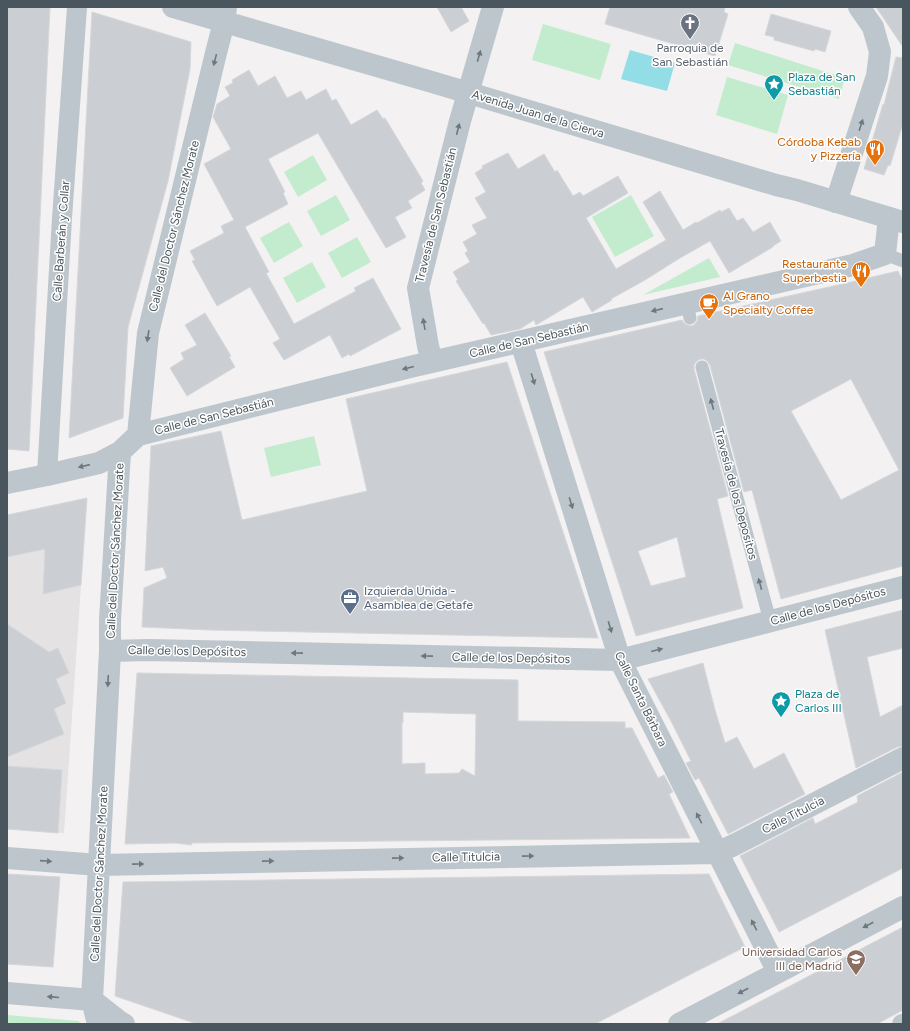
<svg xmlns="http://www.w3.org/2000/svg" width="910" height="1031" font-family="Figtree,sans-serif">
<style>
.education{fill:#e4e2e2}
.green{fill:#c3ecce}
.water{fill:#93dee6}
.building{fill:#cbced2;stroke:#d5d7db;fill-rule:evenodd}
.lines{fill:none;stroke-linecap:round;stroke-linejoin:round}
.service{stroke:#bdc6cc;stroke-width:13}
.pedestrian{stroke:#bdc6cc;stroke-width:20}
.minor{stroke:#bdc6cc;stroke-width:22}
.tertiary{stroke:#bdc6cc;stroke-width:22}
.oneway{fill:#6c787e}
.labels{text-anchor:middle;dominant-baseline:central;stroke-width:3;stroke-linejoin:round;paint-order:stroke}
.worship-label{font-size:12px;fill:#5b616d;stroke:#fff}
.culture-label{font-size:12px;fill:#0d838f;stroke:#fff;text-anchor:start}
.street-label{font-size:12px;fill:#4a565d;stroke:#fff}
.food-label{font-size:12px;fill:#c56008;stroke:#fff;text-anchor:end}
.service-label{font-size:12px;fill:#4e5e75;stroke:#fff;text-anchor:start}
.education-label{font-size:12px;fill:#785e54;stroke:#fff;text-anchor:end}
</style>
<rect width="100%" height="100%" fill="#f3f1f1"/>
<path class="education" d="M87,498L64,833L7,829V515Z"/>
<path class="green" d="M543,24L611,44L600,80L532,60Z
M735,43L845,78L839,99L728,65Z
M727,77L788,95L777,134L716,115Z
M313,155L327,180L298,197L284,172Z
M336,195L350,220L321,236L307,211Z
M631,195L654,236L615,257L592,217Z
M289,222L303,246L274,263L260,238Z
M357,237L371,262L342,278L328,253Z
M709,258L720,277L643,295Z
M312,262L326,287L297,303L283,278Z
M314,436L321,465L271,477L264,448Z
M7,1015L78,1021L82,1024H7Z"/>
<path class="water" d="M630,50L675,63L667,91L621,79Z"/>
<path class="building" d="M7,7H50L29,451L7,449V293L8,270H7Z
M437,7H461L469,21L451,32Z
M610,7H725L724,12L728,14L715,56L605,24Z
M876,7H903V47Z
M92,12L191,42L190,69L168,181L128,327L123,418L69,438Z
M771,14L831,31L825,52L815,49L814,51L774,40V37L765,35Z
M896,57L903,58V123L890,166L888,165L884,175L864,169L883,104L884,105Z
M249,70L258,86L275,76L287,98L301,91L306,100L326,89L332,101L336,99L351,125L377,110L383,119L385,118L423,181L421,183L425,190L408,201L412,208L395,217L406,237L386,248L318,133L268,159L285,192L283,193L288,204L245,227L269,272L266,273L294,324L356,291L354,288L373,278L401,329L350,356L349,354L342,358L330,335L284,360L273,343L280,339L250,287L217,306L192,261L195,260L190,251L224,233L221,226L234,220L204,164L231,149L213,117L217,104L230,96L225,87L233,83L232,80Z
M508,153L518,169L544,154L555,172L557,170L573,196L580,192L583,196L618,176L628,193L586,218L616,269L666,240L643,202L660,191L683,230L696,222L697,223L720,210L721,212L729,208L737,221L743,218L753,232L770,222L781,241L773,246V247L729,273L710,241L680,258L645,280L611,299L612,300L592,312L583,297L536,325L534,320L520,329L491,335L484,323L483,324L456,281L458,280L453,272L470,262L465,253L468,251L463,242L477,234L472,225L487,218L475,198L486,192L475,173L483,168L482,166Z
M898,271L903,281V566L781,599L752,490L744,492L710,365L707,361L704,359H700L696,362L694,365V369L728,496L717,499L743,608L636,636L544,352L682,320L684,323L687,325L692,326L695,324L697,321L698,316L838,285ZM851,379L899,470L841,500L791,411ZM677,537L686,577L651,586L638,551Z
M205,313L231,356L229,357L235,367L187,396L170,368L184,359L181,353L197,345L185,325Z
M507,362L598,638L209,630L142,627L144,588L167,578L163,567L145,571L151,446L221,431L242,520L367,491L346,399Z
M87,498L81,585L43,594L45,549L7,557V515Z
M903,610V648L867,657L880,717L903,705V746L897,747L856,768L825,630Z
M7,624L49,652L58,648L69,673L56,679L66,703L54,709L64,734L7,757Z
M703,663L715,710L725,743L737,737L754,769L784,753L805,794L728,834L699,778L695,780L686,763L691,761L672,723L648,679Z
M137,673L518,680V721L625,722V728H632L658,778L664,775L673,792L669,794L690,838L191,843L192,845L175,843L125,844ZM403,712L476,714L475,776L462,769L459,773L425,774V763L402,764V723H403Z
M7,766L62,770L58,833L7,829Z
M903,772V868L779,932L740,856L813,818L815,824L858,802L857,796Z
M7,874L60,877L53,967L7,964Z
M709,874L745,947L695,972L595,1024H197L115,996L123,882Z
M903,927V1010L877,1024H717Z"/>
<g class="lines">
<path class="service" d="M885,254L903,261
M687,303L690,318
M702,367L770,621"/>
<path class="pedestrian" d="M47,475L62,218L77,7
M902,1024H903"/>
<path class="minor" d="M836,202L877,76L880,52L873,27L859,7
M521,342L620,660L778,972
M432,362L428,346L418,288L460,121L493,7
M138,435L414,366L853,265L885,254L889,218
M7,483L47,475L99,463L120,452
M110,651L148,650L620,660L903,587
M7,858L99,865L717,853L736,844L903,758
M7,993L92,1000
M92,1000L120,1022L124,1024
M98,1024L92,1000L110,651V620L120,452L138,435L148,333L216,53L224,22L226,7
M679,1024L903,907"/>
<path class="tertiary" d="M173,7L432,82L776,185L797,190L903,222"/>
</g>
<defs><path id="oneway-solid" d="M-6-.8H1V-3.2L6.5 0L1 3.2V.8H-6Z"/></defs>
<g class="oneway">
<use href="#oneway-solid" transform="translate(479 56) rotate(-74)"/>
<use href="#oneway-solid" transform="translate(215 60) rotate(104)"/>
<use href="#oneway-solid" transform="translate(861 125) rotate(-72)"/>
<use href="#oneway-solid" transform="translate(458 129) rotate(-76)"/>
<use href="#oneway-solid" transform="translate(657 310) rotate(167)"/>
<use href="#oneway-solid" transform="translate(424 324) rotate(-100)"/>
<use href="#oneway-solid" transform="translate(148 336) rotate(99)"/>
<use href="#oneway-solid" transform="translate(408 368) rotate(166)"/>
<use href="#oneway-solid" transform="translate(533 379) rotate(73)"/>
<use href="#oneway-solid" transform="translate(712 404) rotate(-105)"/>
<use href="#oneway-solid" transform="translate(84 466) rotate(167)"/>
<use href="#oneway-solid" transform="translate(571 503) rotate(73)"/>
<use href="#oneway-solid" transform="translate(760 584) rotate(-105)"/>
<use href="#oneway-solid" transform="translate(610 627) rotate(73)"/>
<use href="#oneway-solid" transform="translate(657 650) rotate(-14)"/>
<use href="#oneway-solid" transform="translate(297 653) rotate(-179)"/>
<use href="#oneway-solid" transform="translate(427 656) rotate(-179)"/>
<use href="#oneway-solid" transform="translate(108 681) rotate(93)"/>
<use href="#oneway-solid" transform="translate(699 818) rotate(-117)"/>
<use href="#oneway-solid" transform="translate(528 856) rotate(-1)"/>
<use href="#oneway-solid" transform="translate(398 858) rotate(-1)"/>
<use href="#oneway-solid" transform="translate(46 861) rotate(4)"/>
<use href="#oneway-solid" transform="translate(268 861) rotate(-1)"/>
<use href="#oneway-solid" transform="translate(138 864) rotate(-1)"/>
<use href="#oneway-solid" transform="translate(754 925) rotate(-117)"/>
<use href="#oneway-solid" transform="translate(868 925) rotate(152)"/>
<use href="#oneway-solid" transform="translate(743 991) rotate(152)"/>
<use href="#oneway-solid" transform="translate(53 997) rotate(-175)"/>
</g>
<defs>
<g id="church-pin" transform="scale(1)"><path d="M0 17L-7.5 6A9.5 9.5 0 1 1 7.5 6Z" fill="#6b7280" stroke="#fff"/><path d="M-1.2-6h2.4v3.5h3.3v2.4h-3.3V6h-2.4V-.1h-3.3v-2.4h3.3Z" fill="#fff"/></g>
<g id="sight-pin" transform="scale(1)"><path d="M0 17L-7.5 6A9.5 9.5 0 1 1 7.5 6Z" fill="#0f9aa8" stroke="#fff"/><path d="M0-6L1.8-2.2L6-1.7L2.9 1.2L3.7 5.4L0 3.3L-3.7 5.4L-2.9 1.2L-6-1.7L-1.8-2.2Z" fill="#fff"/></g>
<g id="restaurant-pin" transform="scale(1)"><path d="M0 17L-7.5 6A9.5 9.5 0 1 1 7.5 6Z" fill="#e8710a" stroke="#fff"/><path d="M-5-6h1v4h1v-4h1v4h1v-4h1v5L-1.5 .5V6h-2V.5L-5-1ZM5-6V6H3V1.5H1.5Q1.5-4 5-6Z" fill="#fff"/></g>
<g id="cafe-pin" transform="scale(1)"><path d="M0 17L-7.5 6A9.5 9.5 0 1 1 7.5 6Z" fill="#e8710a" stroke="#fff"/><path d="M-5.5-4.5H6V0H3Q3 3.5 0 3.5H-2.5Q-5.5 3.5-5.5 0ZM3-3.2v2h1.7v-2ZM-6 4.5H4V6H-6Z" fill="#fff"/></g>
<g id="office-pin" transform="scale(1)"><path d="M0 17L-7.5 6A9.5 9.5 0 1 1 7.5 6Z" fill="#5c6f8a" stroke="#fff"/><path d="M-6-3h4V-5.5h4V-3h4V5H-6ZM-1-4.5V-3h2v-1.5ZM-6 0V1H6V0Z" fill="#fff"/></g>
<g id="university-pin" transform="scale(1)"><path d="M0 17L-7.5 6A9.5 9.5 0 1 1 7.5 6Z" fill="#8d6e63" stroke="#fff"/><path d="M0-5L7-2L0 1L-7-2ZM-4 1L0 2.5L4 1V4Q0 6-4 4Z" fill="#fff"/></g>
</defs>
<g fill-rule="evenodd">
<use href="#church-pin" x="690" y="23"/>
<use href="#sight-pin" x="774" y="84"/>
<use href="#restaurant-pin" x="875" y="149"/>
<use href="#restaurant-pin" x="861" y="271"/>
<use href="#cafe-pin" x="709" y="303"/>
<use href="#office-pin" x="350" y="598"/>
<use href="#sight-pin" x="781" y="701"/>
<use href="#university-pin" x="856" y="959"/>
</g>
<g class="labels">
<g class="worship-label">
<text x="690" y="48">Parroquia de<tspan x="690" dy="14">San Sebastián</tspan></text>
</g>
<g class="culture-label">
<text x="788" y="77">Plaza de San<tspan x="788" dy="14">Sebastián</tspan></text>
<text x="795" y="694">Plaza de<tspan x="795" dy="14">Carlos III</tspan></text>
</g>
<g class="street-label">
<text transform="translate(538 114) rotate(17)">Avenida Juan de la Cierva</text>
<text transform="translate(436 215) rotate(-76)">Travesía de San Sebastián</text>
<text transform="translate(174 226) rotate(-76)">Calle del Doctor Sánchez Morate</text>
<text transform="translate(61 241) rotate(-86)">Calle Barberán y Collar</text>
<text transform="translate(529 340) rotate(-13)">Calle de San Sebastián</text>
<text transform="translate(214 416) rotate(-14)">Calle de San Sebastián</text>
<text transform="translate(736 494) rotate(75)">Travesía de los Depositos</text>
<text transform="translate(115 551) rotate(-87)">Calle del Doctor Sánchez Morate</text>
<text transform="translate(828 606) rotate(-15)">Calle de los Depósitos</text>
<text transform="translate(187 651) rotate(1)">Calle de los Depósitos</text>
<text transform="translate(511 658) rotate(1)">Calle de los Depósitos</text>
<text transform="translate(641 699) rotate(64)">Calle Santa Bárbara</text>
<text transform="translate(793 815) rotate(-27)">Calle Titulcia</text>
<text transform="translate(466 857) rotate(-1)">Calle Titulcia</text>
<text transform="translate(99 874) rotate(-87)">Calle del Doctor Sánchez Morate</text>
</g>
<g class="food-label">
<text x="861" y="142">Córdoba Kebab<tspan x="861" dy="14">y Pizzería</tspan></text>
<text x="847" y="264">Restaurante<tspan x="847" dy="14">Superbestia</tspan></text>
<text x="723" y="296" text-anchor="start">Al Grano<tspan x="723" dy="14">Specialty Coffee</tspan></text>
</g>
<g class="service-label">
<text x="364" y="591">Izquierda Unida -<tspan x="364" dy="14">Asamblea de Getafe</tspan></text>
</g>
<g class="education-label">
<text x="842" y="952">Universidad Carlos<tspan x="842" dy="14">III de Madrid</tspan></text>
</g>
</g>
<rect width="910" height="1031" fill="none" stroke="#4a565d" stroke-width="16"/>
</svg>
